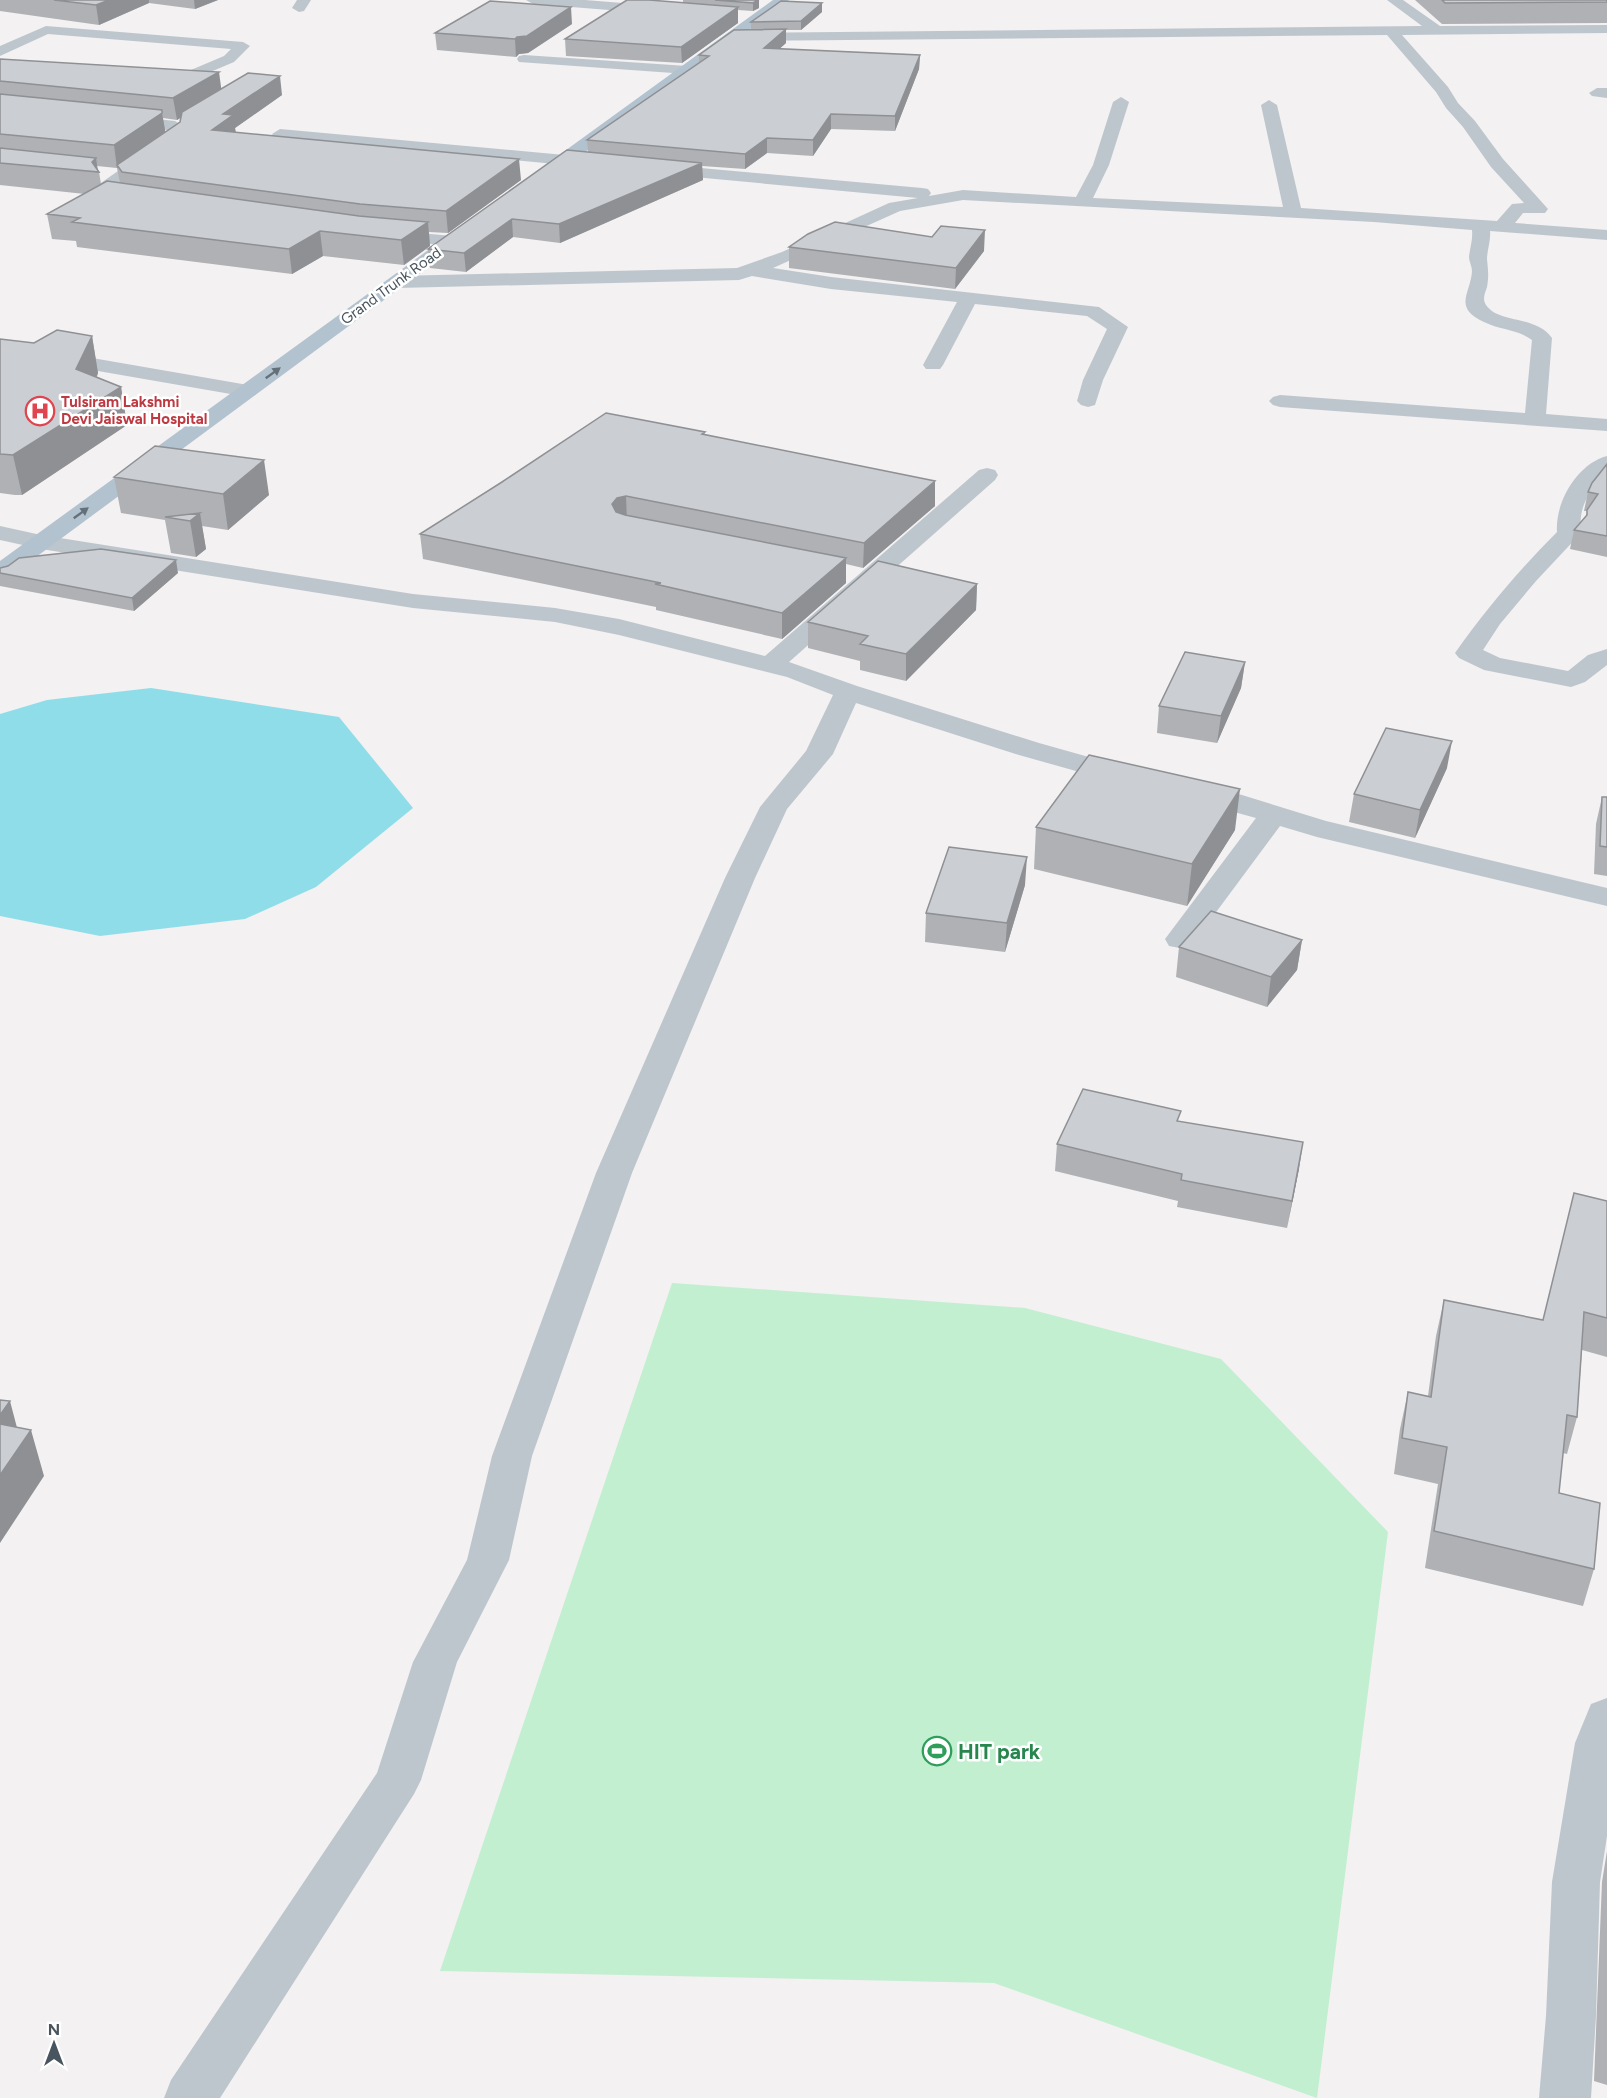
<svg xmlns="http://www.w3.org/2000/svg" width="1607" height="2098" font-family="Figtree,sans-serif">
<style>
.green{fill:#c2efd0}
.water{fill:#90ddea}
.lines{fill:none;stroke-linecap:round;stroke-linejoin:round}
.street{fill:#bdc6cd;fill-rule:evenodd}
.primary{fill:#b2c2cf;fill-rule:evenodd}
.wall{fill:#afb1b5;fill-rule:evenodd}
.shaded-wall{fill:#8e9094}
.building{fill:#cbced3;stroke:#8e9094;stroke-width:1.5}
.oneway{fill:#63707a}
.labels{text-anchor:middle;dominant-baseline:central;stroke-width:5;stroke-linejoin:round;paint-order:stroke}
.far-street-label{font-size:15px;fill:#49555e;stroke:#fff}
.far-health-label{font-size:15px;font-weight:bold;fill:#be3a42;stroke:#fff;text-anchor:start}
.near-leisure-label{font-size:21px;font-weight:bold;fill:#27864d;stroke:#fff;text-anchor:start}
</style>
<rect width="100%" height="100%" fill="#f3f1f1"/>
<path class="green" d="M672,1283L1025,1308L1221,1359L1388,1532L1317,2098L994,1983L440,1971Z"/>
<path class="water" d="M151,688L339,717L413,808L316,887L245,919L100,936L0,916V714L47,700Z"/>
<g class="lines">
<path class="street" d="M297,0H311L304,11L299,12L292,8Z
M526,0H585L660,6L667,10L660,14L533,4Z
M1387,0H1403L1440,26L1607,25V33L1402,35L1448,87L1458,103L1475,121L1503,159L1548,209L1545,213H1523L1515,223L1607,230V240L1490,231C1491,241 1487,250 1487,259C1488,270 1489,276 1487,287C1485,293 1482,299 1486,305C1499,324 1536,315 1552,338L1546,414L1607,419V431L1280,407L1273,405L1269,401L1273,397L1280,395L1525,413L1532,340C1517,329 1500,330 1484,322C1452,307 1471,293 1472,271C1472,266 1469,262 1469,257C1470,247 1473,240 1472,230L1374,222L963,200L900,211L773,268L831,277L1099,307L1128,327L1103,380L1095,405L1088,407L1081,405L1077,401L1083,380L1107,329L1087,316L975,304L943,365L940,369H926L923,365L957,302L831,289L752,276L739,280L397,288L390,286L388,282L390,278L397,276L737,268L782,252L889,203L918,198L651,173L649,169L651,165L657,164L922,188L928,189L931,193L929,196L963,190L1076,197L1093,165L1113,102L1121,97L1129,102L1109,165L1093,198L1283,207L1261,105L1269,100L1277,105L1301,208L1497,221L1512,204L1524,203L1491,167L1463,127L1446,108L1436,92L1387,35L743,41L736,37L743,33L1422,26Z
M46,26L243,42L250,46L234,62L177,86L169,81L172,78L224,56L231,49L48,34L0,56V46Z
M524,55L687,66L694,70L687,74L519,62L517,59L519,56Z
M1597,88H1607V98L1592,96L1589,93Z
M119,115L175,121L183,126L184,138L182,141L117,186L125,196L145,199L148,203L145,207L139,208L113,204L98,185L168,136L167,130L113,123L111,120L113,117Z
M280,129L597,158L605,163L597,168L274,137L272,134Z
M384,230L453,236L459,237L462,241L459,245L453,246L378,239L375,235L378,231Z
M0,342L248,385L255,387L258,391L255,395L248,397L0,354Z
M1607,456V474C1588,492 1578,507 1581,533L1536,581L1500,624L1483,650L1500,658L1568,671L1588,655L1607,649V665L1585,682L1571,687L1484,670L1459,658L1455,653C1486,609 1519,570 1557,532C1555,502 1577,464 1607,456Z
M987,468L995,470L998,475L995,480L789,662L857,686L1039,743L1135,770L1139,776L1135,782L1125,784L1115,782L1019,755L856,703L833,754L787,809L755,878L632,1173L532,1456L509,1560L457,1662L421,1780L414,1794L220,2098H164L171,2080L377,1773L413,1662L467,1560L492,1456L596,1173L725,878L760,807L806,751L833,695L787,677L619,635L555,622L413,608L41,549L0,540V526L41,535L413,594L555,608L619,619L765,656L979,470Z
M1193,784L1242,795L1326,821L1607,888V906L1317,837L1280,826L1191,946L1180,948L1169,946L1165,939L1256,818L1183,798L1179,792L1183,786Z
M1607,1698V1836L1600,1882L1596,2016L1591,2098H1539L1546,2016L1552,1882L1575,1743L1591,1704Z"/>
<path class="primary" d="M773,0H789L545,182H533L531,178L533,174Z
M466,226L472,227L475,231L472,235L9,577L0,579V561L460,227Z"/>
</g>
<path class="wall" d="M0,0H218L195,9L149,3L99,25L0,11Z
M683,0H759V8L753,11L738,10V23L682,63L566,56L565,39L683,3Z
M1415,0H1607V23L1442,24Z
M822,12L801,30H786V43L779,49L920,55L919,69L895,131L831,129L813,156L767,153L745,169L702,166L703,180L560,243L513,237L466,272L430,268L428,249L588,152L587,140L699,63V55L751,29V22Z
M572,24L528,53L519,54L516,57L437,50L435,33Z
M0,59L221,89L282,95L235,128L236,133L521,180L448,233L429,232L430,246L404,265L323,256L292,274L77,247L76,241L52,239L47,214L85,194L0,185ZM181,117L180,122L165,132L163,118L177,120ZM97,166L117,168L120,183L101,184L99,172L98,170Z
M932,237L984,251L955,289L789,268V247Z
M92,336L98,373L97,377L121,387L127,425L22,495H15L0,493V339L34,343Z
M705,432V435L935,481V506L863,568L846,564V583L782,639L656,610V607L423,559L420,534Z
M1607,464V557L1570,549L1574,530L1586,516L1587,511H1584L1588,492Z
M114,477L269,495L228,530L202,526L206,549L196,557L171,553L165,520L121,513Z
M0,568L178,573L134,611L0,586Z
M977,584L976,610L906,681L860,670V661L808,648V622Z
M1245,662L1241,688L1217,743L1157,733L1159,706Z
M1447,768L1415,838L1349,822L1354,794Z
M1602,797H1607V876L1594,874L1596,824Z
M1036,827L1235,830L1187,906L1034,869Z
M1025,885L1005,952L925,942L926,913Z
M1302,940L1297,970L1267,1007L1176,977L1179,947Z
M1180,1121L1299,1169L1287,1228L1177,1207L1178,1201L1055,1171L1057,1144Z
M1607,1201V1357L1582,1350L1577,1417L1567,1454L1563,1453L1559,1493L1594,1569L1583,1606L1425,1568L1438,1484L1394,1474L1400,1429L1408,1392L1428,1396L1436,1336L1444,1300L1543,1320Z
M1607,1851V2085L1594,2081L1602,1882Z"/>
<path class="shaded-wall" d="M109,0H149V3L99,25L96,5Z
M194,0H218L195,9Z
M758,0H759V8L753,11V3Z
M822,3V12L801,30V21Z
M571,7L572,24L528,53L519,54L516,57L515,39L517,37Z
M738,7V23L682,63L681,47Z
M786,29V43L765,62L764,48Z
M920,55L919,69L895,131V116Z
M219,72L222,94L177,120L173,98Z
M280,76L282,95L235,128L236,135L212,130L223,114Z
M162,113L166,135L117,168L114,145Z
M831,114V129L813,156V140Z
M767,138V153L745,169V154Z
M96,158L98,172L92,162Z
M519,159L521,180L448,233L446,211Z
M702,163L703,180L560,243L559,224Z
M512,219L513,237L466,272L464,253Z
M428,222L430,246L404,265L401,240Z
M985,230L984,251L955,289L956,268Z
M320,231L323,256L292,274L289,249Z
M92,336L98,373L83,406L76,369Z
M121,387L127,425L22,495L13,455Z
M264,460L269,495L228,530L223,494Z
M935,481V506L863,568L864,543Z
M626,496L627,521L618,523L612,504L617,498Z
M200,513L206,549L196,557L190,521Z
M846,558V583L782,639V613Z
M176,560L178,573L134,611L132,598Z
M977,584L976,610L906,681V654Z
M1245,662L1241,688L1217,743L1221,716Z
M1452,741L1447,768L1415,838L1420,810Z
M1240,789L1235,830L1187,906L1192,864Z
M1027,857L1025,885L1005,952L1007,923Z
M1302,940L1297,970L1267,1007L1271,977Z
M1303,1142L1299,1169L1287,1228L1292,1201Z
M10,1401L21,1443L31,1430L44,1476L0,1543V1415Z"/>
<path class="building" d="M54,0H109L96,5Z
M627,0H649L738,7L681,47L565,39Z
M715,0H758L753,3Z
M1442,0H1607V2L1445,3Z
M490,1L571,7L527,36L517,37L515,39L435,33Z
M781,1L822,3L801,21L751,22Z
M786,29L764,48L920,55L895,116L831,114L813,140L767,138L745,154L587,140L709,56L699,55L734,30Z
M0,59L219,72L173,98L0,81Z
M248,73L280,76L223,114L233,115L212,130L519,159L446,211L360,204L122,172L117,165L180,122L182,112Z
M0,94L162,110V113L114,145L0,134Z
M0,148L96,158L92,162L99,172L0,163Z
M567,150L702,163L559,224L512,219L464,253L428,249Z
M107,181L359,216L428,222L401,240L320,231L289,249L72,222L80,218L47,214Z
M835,222L932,237L941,226L985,230L956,268L789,247L808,234Z
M57,330L92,336L76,369L121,387L13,455L0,454V339L34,343Z
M606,413L705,432L702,434L935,481L864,543L626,496L617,498L612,504L616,512L625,515L846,558L782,613L655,584L661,583L420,534L502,482Z
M155,446L264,460L223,494L114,477Z
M1607,464V536L1574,530L1587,515V510L1598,494L1588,492L1592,483Z
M200,513L190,521L165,517Z
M101,549L176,560L132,598L0,573V568L8,566L19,558Z
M878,561L977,584L906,654L860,644L868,636L808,622Z
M1185,652L1245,662L1221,716L1159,706Z
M1386,728L1452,741L1420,810L1354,794Z
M1089,755L1240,789L1192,864L1036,827Z
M1602,797H1607V847L1600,846Z
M949,847L1027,857L1007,923L926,913Z
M1211,911L1302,940L1271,977L1179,947Z
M1083,1089L1181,1111L1177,1121L1303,1142L1292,1201L1181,1180L1182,1174L1057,1144Z
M1574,1193L1607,1201V1318L1584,1312L1577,1417L1567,1415L1559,1493L1600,1503L1594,1569L1434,1531L1447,1447L1402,1438L1408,1392L1431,1397L1444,1300L1543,1320Z
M0,1400L10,1401L0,1415Z
M0,1424L31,1430L0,1475Z"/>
<defs><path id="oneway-solid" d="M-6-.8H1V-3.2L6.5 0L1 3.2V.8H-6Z" transform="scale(1.5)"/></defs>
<g class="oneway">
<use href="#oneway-solid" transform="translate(273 373) rotate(-36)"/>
<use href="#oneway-solid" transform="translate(81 513) rotate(-36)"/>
</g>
<defs>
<g id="hospital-ring" transform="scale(1.5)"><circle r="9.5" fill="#fff" stroke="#e0444e" stroke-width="1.5"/><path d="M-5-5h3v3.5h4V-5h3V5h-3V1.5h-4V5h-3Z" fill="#e0444e"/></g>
<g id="stadium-ring" transform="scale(1.5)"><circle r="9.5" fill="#fff" stroke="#2e9e5b" stroke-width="1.5"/><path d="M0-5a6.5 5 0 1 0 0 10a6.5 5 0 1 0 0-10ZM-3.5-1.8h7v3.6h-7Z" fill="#2e9e5b"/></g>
</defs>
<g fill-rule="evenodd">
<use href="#hospital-ring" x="40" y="411"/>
<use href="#stadium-ring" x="937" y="1751"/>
</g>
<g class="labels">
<g class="far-street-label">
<text transform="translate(391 286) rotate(-36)">Grand Trunk Road</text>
</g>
<g class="far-health-label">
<text x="61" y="402">Tulsiram Lakshmi<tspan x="61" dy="17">Devi Jaiswal Hospital</tspan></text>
</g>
<g class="near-leisure-label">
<text x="958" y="1751">HIT park</text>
</g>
</g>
<g transform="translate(54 2044)" stroke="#ffffff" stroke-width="4.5" paint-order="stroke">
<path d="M0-4.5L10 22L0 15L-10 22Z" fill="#49555e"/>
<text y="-9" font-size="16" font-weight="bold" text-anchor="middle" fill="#49555e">N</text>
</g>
</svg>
